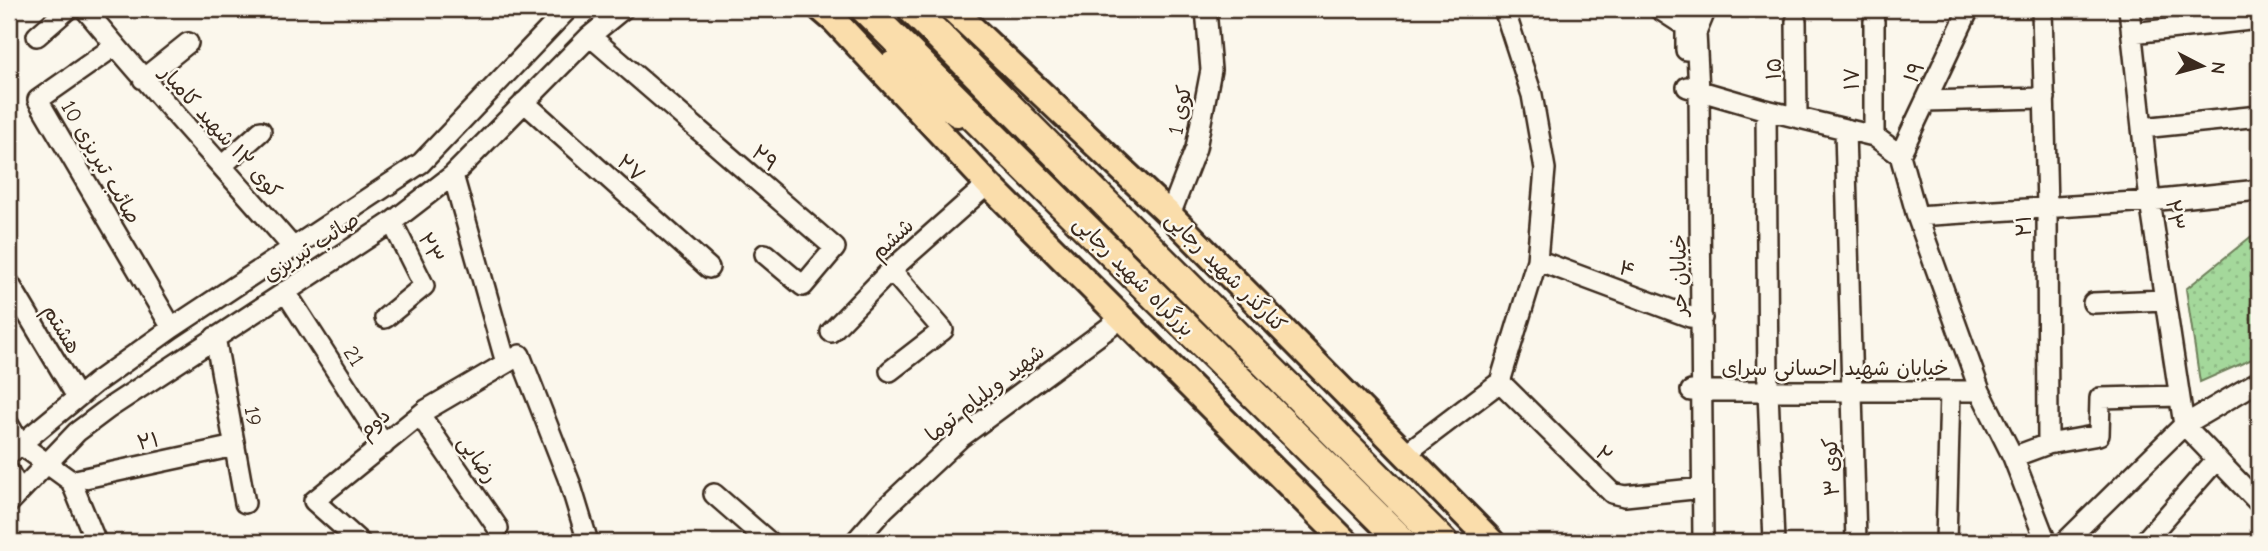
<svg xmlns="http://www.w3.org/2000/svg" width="2268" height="551" font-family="'Comic Neue','Playpen Sans Arabic',sans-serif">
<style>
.park{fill:url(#park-dots);stroke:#70815c;stroke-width:2}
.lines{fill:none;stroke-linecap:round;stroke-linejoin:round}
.minor-casing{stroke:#3b2a1e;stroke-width:24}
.major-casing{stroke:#3b2a1e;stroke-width:30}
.highway-casing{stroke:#3b2a1e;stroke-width:33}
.minor{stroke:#fbf7ec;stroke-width:19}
.major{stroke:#faddab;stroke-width:24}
.highway{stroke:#faddab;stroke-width:28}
.labels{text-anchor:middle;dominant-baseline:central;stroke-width:5;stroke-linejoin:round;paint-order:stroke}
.street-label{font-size:21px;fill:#3b2a1e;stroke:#fbf7ec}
</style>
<defs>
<pattern id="park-dots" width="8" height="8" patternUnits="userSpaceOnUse" patternTransform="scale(1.75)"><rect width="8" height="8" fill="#a4d89b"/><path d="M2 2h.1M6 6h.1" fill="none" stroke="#8eba85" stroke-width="1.8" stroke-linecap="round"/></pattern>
</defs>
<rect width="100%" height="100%" fill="#fbf7ec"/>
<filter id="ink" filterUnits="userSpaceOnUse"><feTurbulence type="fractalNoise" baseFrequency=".0143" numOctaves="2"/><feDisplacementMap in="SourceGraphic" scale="14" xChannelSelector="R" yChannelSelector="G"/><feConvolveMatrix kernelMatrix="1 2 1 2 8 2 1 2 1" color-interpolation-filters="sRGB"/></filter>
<g filter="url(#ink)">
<path class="park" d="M2259,230V356L2200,382L2186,289Z"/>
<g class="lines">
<g class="minor-casing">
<path id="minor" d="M85,9C152,91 225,168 294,249
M1659,9L1693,31
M2042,9L2047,207L2048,444
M2129,9L2150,201L2184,425L2259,503
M1796,21L1797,117
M2132,33L2259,19
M37,36L68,9
M590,36L835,248L803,286L765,254
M115,46L38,100L172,328
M1686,50V9
M143,79L188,43
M1687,87L1766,110L1874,136L1900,155L1917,216L1980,391L2013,457L2046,542
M1926,101L2045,98
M524,102L709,268
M1766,110L1768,391L1774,542
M2142,128L2259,116
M1845,130L1856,542
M1874,136V21
M1900,155L1969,9
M223,165L261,131
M453,175L506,363
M1170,215L1196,148L1211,70L1206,9
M1917,216L2150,201L2259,190
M1537,260L1690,317L1702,318
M9,283L77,397
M285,291L384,445
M2093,303L2164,300
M385,318L424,286L392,222
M831,332L891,270L988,184
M215,337L245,503
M890,371L943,330L891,270
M1500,382L1612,493L1625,496L1703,488
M1691,391H1980
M420,415L498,528
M9,425L20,444L71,481L96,542
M9,454L95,383L172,328L421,163L568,9
M1405,454L1500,382L1537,260L1545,169L1532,95L1504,9
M2013,457L2048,444L2099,435L2100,398L2179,396
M9,472L16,484L14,497
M71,481L235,446
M714,494L769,542
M9,503L77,432L109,408L392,222L453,175L590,36L623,9
M360,542L314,501L426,410L520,355L570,483L588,542
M855,542L884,509L961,437L1122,318
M1703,542L1699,91L1696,33L1706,9
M1946,542L1950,391
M2065,542L2184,425L2259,381
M2144,542L2217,459"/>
</g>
<g class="major-casing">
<path id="major" d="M821,9L835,21L988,184L1346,542
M952,9L1170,215L1492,542
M892,64L957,114"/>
</g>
<g class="highway-casing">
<path id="highway" d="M865,9L1403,542
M912,9L1443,542"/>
</g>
<use href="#minor" class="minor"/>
<use href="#major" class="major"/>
<use href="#highway" class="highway"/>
</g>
</g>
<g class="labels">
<g class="street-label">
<text transform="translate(1774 69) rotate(-90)">۱۵</text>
<text transform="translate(1914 72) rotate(-65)">۱۹</text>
<text transform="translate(1852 79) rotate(-90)">۱۷</text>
<text transform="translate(1180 110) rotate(-79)">کوی 1</text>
<text transform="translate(221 132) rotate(48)">کوی ۱۲ شهید کامیار</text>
<text transform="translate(765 158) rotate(41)">۲۹</text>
<text transform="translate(101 162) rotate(60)">صائب تبریزی 10</text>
<text transform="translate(631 168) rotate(42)">۲۷</text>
<text transform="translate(2175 215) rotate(82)">۲۳</text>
<text transform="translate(2024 226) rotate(-90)">۲۱</text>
<text transform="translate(892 239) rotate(-43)">ششم</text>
<text transform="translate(311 247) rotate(-33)">صائب تبریزی</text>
<text transform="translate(431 248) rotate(64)">۲۳</text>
<text transform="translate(1627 269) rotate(21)">۴</text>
<text transform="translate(1226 272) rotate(45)">کنارگذر شهید رجایی</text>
<text transform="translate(1679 275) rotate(-91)">خیابان حر</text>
<text transform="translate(1134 276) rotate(45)">بزرگراه شهید رجایی</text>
<text transform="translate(62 329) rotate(59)">هشتم</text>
<text transform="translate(354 356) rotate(57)">21</text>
<text x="1835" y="368">خیابان شهید احسانی سرای</text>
<text transform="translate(985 393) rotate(-38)">شهید ویلیام توما</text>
<text transform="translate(253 416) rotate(80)">19</text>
<text transform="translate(374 423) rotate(-40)">دوم</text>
<text transform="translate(148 441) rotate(-12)">۲۱</text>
<text transform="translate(1604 454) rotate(45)">۲</text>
<text transform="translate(478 459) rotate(55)">رضایی</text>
<text transform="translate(1831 467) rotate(-92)">کوی ۳</text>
</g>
</g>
<rect width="2268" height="551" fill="none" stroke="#fbf7ec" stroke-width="35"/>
<rect x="18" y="18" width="2233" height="516" fill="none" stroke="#3b2a1e" stroke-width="2.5" filter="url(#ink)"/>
<g transform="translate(2202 66) rotate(96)" stroke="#fbf7ec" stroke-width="5" paint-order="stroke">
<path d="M0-5L12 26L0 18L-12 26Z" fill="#3b2a1e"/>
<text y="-10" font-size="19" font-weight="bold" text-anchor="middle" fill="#3b2a1e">N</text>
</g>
</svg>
